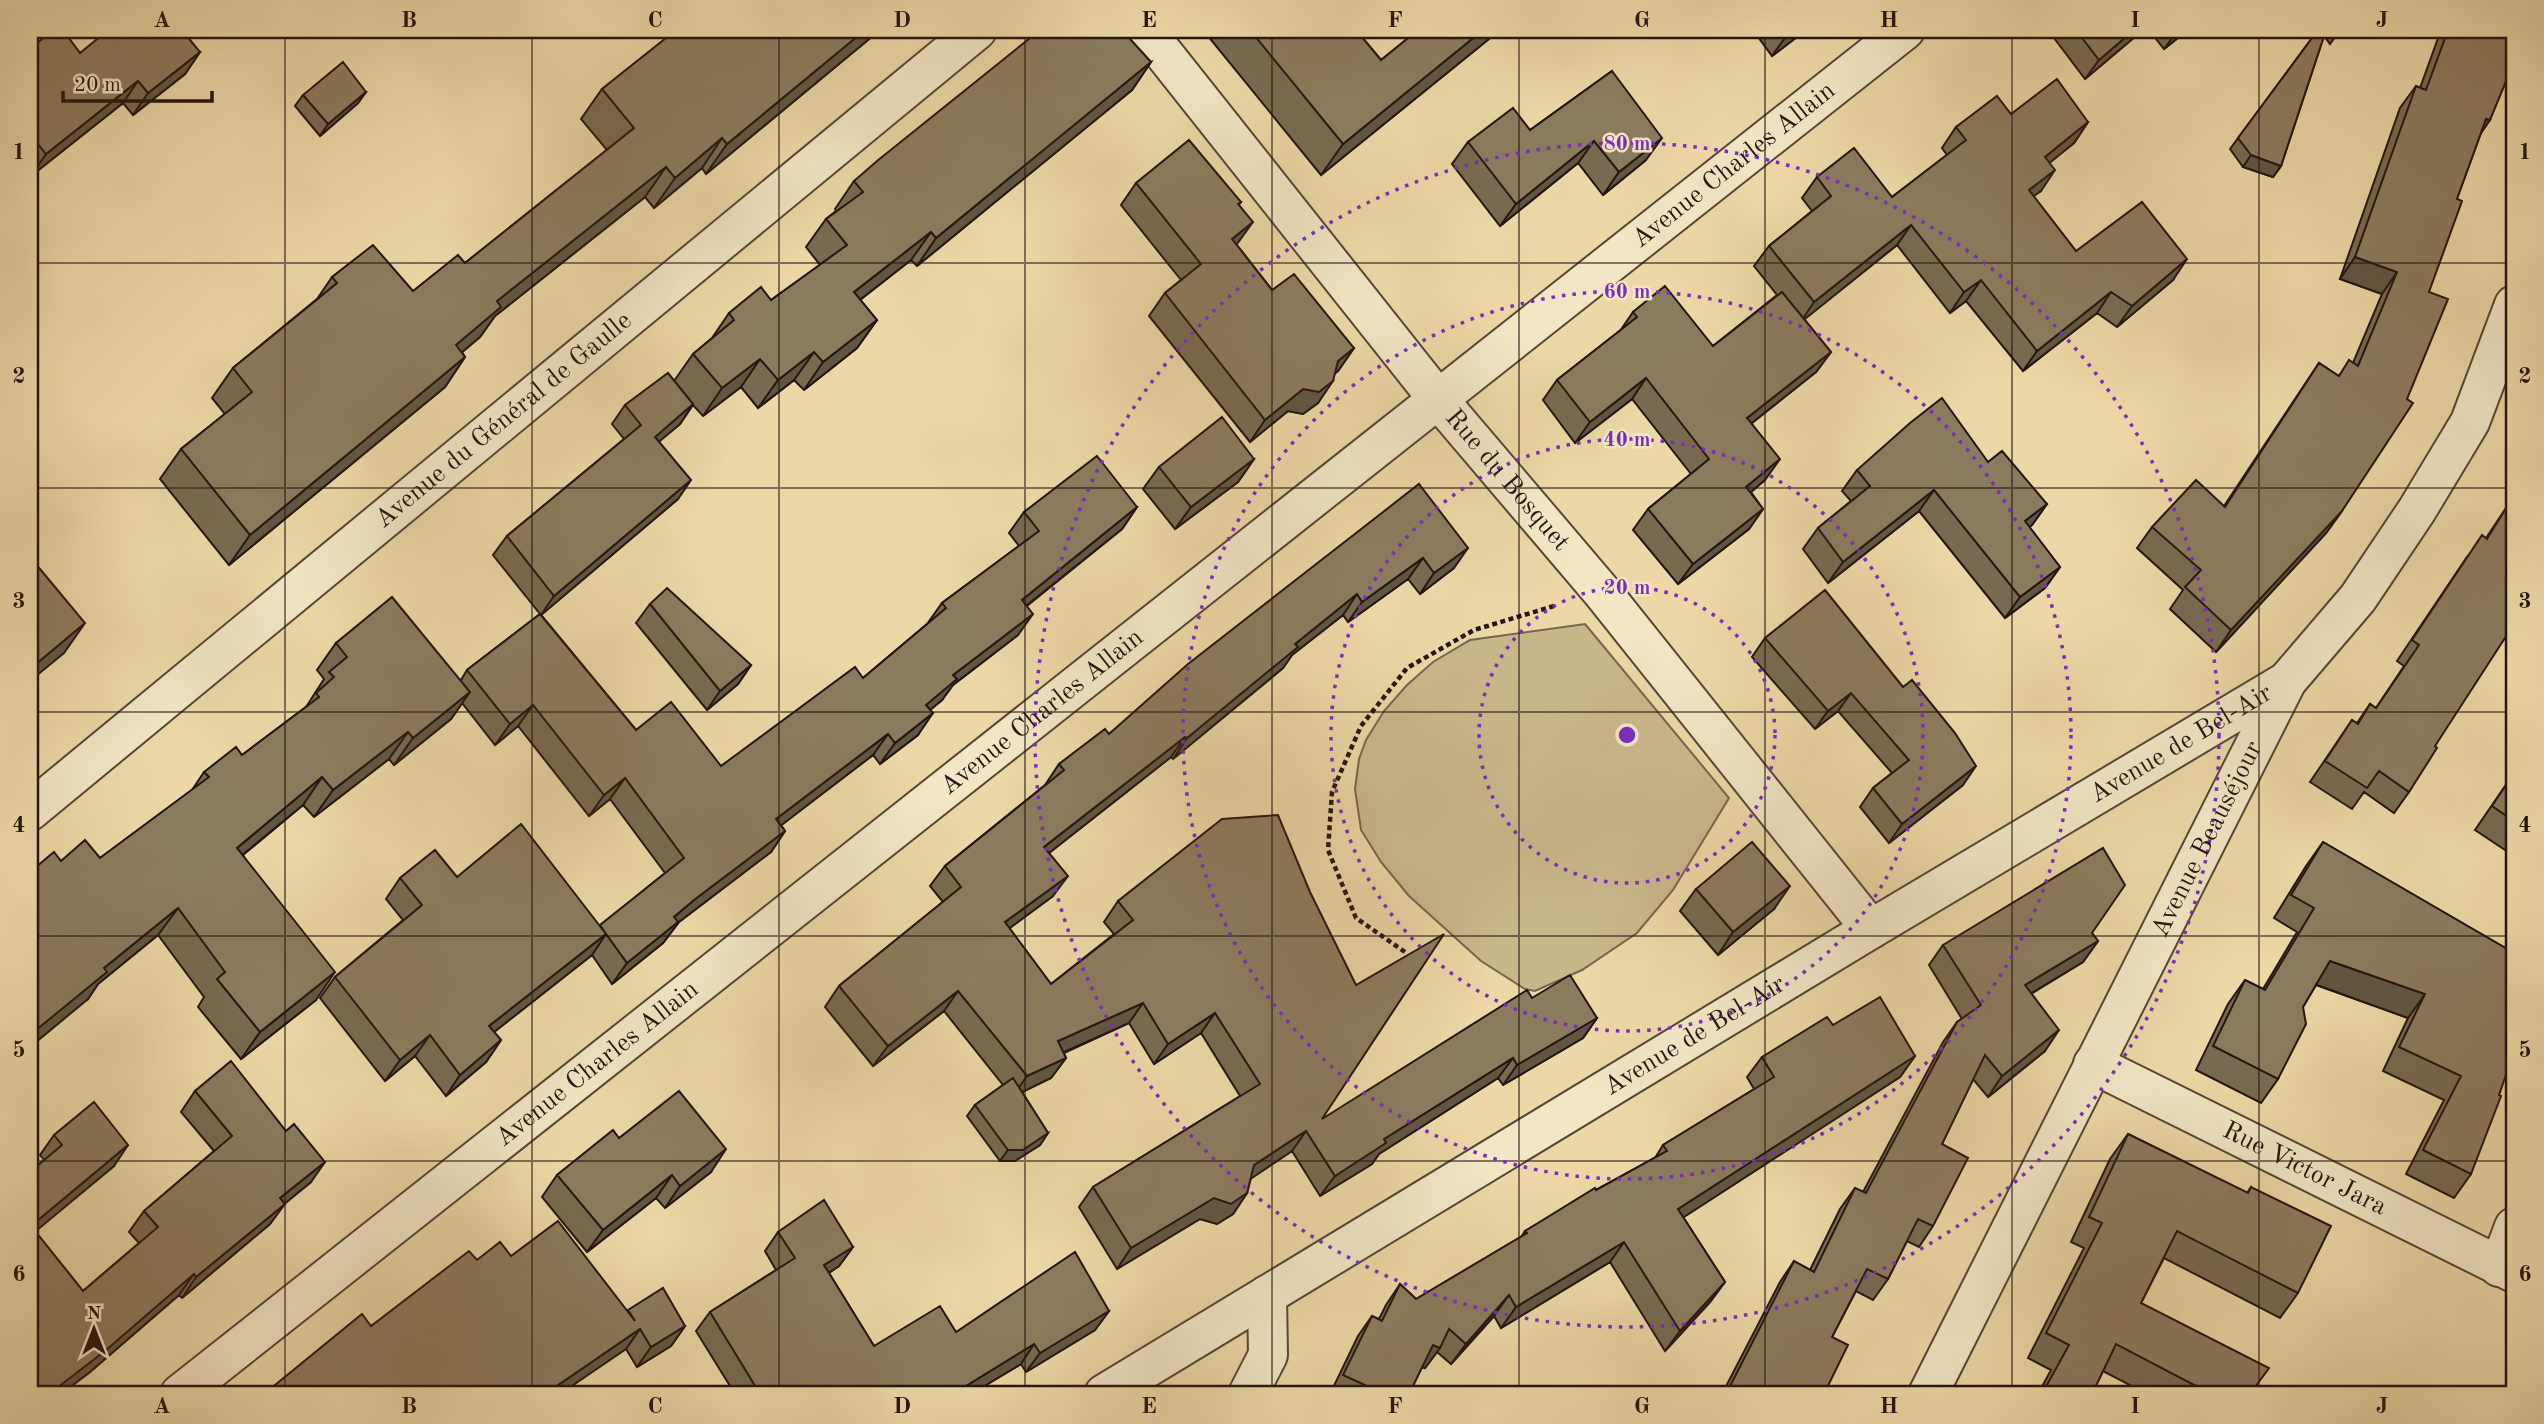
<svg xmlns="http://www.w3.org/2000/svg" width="2544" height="1424" font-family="'Old Standard TT',serif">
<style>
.green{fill:#c9b78c;stroke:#76664e;stroke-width:2}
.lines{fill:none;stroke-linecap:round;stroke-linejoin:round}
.minor-casing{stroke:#564636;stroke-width:42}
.path{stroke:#241610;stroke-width:4.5;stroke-dasharray:5 3.5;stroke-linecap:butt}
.minor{stroke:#f2e6c5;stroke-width:38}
.wall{fill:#786a51;stroke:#241610;stroke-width:2}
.shaded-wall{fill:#615642;stroke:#241610;stroke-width:2}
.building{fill:#8b7b5e;stroke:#241610;stroke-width:2}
.grid{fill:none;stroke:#241610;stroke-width:2;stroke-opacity:0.55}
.ring{fill:none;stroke:#7b2cbf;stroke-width:3.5;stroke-dasharray:3.5 7}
.labels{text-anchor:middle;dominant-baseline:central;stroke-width:5;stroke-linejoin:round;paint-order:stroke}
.street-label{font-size:26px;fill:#241610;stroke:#f2e6c5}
.centre{fill:#7b2cbf;stroke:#f2e6c5;stroke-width:3.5}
.ring-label{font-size:21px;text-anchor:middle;font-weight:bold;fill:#7b2cbf;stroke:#f2e6c5;stroke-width:5;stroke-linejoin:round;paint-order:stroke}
.neatline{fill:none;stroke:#241610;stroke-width:2.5}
.grid-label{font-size:23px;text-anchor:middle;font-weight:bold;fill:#241610}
</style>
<rect width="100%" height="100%" fill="#ebd8a6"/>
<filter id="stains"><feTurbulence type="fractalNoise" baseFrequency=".00286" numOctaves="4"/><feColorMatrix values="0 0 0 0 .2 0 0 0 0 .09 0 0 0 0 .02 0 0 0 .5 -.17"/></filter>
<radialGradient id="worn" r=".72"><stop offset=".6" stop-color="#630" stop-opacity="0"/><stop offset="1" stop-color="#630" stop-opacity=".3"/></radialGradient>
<path class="green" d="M1585,624L1729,798L1673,890L1637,933L1582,970L1535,991L1525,989L1481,961L1409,896L1381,862L1361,830L1355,789L1359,759L1366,740L1384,711L1407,685L1433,662L1470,640Z"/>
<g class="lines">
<g class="minor-casing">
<g id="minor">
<path id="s1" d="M1145,30L1437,398L1602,592L1871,929"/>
<path id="s2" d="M30,811L977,30"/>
<path id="s3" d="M2093,1064L2514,1273"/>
<path d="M2499,1267L2514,1227"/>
<path id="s4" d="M180,1394L1905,30"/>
<path id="s5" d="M1104,1394L1871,929L2287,681"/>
<path d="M1248,1394L1268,1355L1267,1295"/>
<path id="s6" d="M1928,1394L2287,681L2358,598L2417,510L2470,422L2514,305"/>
</g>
</g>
<path class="path" d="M1405,952L1356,918L1328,850L1332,792L1361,726L1407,668L1474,630L1554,606"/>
<use href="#minor" class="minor"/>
</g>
<path class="wall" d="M880,30L706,174L702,168L654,208L645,197L495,316L480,337L462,352L465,357L445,387L229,565L160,479L181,449L225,414L212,398L233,368L317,299L332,277L413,291L465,263L607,150L581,119L602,89Z
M1203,30H1356L1381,60L1418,30H1500L1321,175Z
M1753,30H1806L1772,56Z
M2054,30H2143L2085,79L2051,34Z
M2149,30H2188L2164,49Z
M2318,30L2320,31V30H2340L2330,44L2324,36L2281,166L2273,177L2243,167L2230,149Z
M2441,30H2514L2481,133L2342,511L2326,533L2216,652L2170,609L2183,590L2137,548L2152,527L2224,506L2319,363L2338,376L2353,363L2382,294L2340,279L2400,108L2416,86L2420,88Z
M30,49L80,53L200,52L185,74L133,115L123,103L31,176L30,174Z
M1151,62L1132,90L917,266L911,260L860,300L877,320L857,348L804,390L794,380L758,408L741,387L703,416L693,405L680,424L659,441L678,499L541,615L636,730L721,766L863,678L927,624L942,603L1019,546L1009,533L1024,512L1137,507L1122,529L1027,606L1018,635L953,685L942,700L930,710L918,735L880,764L873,755L781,825L785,831L771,852L679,922L663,943L612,984L592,955L494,1032L501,1040L486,1062L446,1096L415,1056L385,1081L320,998L335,977L403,920L386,899L400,878L457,877L600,926L665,873L610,799L589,816L518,726L495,745L462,703L451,719L394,765L389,759L314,817L303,805L243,855L316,1000L241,1059L198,1007L204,997L158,935L98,984L88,999L61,861L100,858L192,790L204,772L242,755L306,707L324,679L317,670L336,643L461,680L467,670L540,614L493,555L507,536L624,439L612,424L625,405L674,381L693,354L712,338L729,313L771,300L820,265L806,247L826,219L836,211L835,209L854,181Z
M1612,71L1646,160L1603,195L1578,163L1500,226L1452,164L1468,142L1530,130Z
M366,92L358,103L320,136L295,106L303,95Z
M2011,114L2088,122L2074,143L2049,162L2041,191L2033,196L2076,251L2173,280L2117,327L2097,313L2023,371L1966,301L1950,313L1897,245L1804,319L1831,352L1816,372L1752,423L1765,480L1751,492L1763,509L1749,529L1678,584L1633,530L1648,509L1691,474L1632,399L1575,443L1543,400L1557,380L1620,331L1633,312L1713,346L1777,295L1754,266L1769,246L1812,211L1802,198L1817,177L1892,197L1947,155L1942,148L1956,127Z
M1136,183L1241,202L1239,205L1237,245L1272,290L1354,348L1338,371L1335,373L1318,403L1303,414L1288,411L1250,442L1149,316L1165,293L1181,280L1121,205Z
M1254,459L1238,482L1175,529L1143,489L1159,467Z
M1988,462L2047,504L2032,525L2029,527L2060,567L2045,588L2005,618L1919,511L1828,583L1803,549L1818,528L1851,501L1842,491L1857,470Z
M1419,484L1454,568L1420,594L1408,579L1348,622L1343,615L1292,655L1283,668L1173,759L1171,757L1049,853L1053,896L1009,928L1051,984L1114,934L1104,922L1118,901L1322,1119L1532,998L1597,1018L1583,1038L1503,1085L1498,1078L1379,1154L1372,1164L1320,1196L1292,1151L1251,1178L1247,1193L1233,1214L1217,1224L1200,1219L1117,1269L1079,1207L1093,1187L1240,1096L1201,1033L1154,1064L1129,1023L1064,1053L1066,1058L1051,1078L1022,1092L1048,1133L1040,1145L1015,1161H1000L967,1116L975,1105L1003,1085L944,1011L873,1066L825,1007L839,986L943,902L930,886L945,866L1045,785L1059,764L1109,734Z
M2508,505V610L2435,746L2409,792L2394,813L2364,792L2352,809L2310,782L2352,720L2357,723L2370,704L2376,708L2404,666L2397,661L2467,557L2486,538Z
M650,604L751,665L738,684L707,710L636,623Z
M1765,638L1903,687L1963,785L1889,843L1860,807L1873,788L1892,773L1838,711L1815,729L1752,657Z
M2514,773V856L2475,830Z
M2323,842L2514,953L2471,1174L2454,1198L2406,1174L2444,1100L2383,1071L2408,1018L2316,985L2303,1007L2278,1079L2261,1103L2196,1070L2228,1004L2245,980L2263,989L2297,932L2274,918L2306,866Z
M1696,889L1774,909L1718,955L1680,911Z
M2514,892V914L2508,910Z
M2092,933L2098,941L2083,962L2031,994L2045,1051L1988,1097L1973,1079L1942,1144L1933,1226L1919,1247L1907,1241L1888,1279L1873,1300L1856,1291L1832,1337L1824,1394H1722L1780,1282L1794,1261L1810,1270L1840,1209L1855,1188L1863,1192L1943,1042L1957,1022L1962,1019L1929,965L1943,945Z
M1833,1025L1915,1056L1900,1077L1683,1217L1725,1282L1710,1302L1665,1351L1610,1262L1501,1328L1494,1316L1451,1364L1437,1352L1425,1368L1422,1367L1409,1394H1330L1358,1336L1372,1316L1379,1319L1386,1305L1400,1284L1416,1299L1521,1237L1525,1231L1596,1190L1655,1158L1663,1145L1754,1089L1747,1077L1762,1057Z
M195,1091L311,1182L284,1204L270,1224L182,1298L179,1295L90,1372L61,1394H30V1172L44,1160L40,1155L54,1135L114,1166L35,1231L83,1291L139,1243L129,1232L144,1211L214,1151L181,1112Z
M2128,1134L2247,1193L2251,1187L2298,1293L2280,1318L2164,1258L2141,1303L2251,1394H2147L2103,1371L2092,1394H2038L2051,1370L2028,1358L2084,1248L2071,1242L2110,1159Z
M619,1138L711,1172L665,1208L656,1198L587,1252L542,1197L557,1175Z
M778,1232L853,1247L839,1266L829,1273L874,1346L956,1332L1109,1311L1095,1330L1026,1372L1021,1364L971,1394H735L696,1331L710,1312L776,1270L765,1251Z
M511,1256L627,1311L628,1310L685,1326L671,1346L637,1367L626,1349L371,1326L477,1260Z"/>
<path class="shaded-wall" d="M865,30H880L706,174L727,144Z
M1483,30H1500L1321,175L1343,144Z
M1794,30H1806L1772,56L1787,35Z
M2134,30H2143L2085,79L2099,60Z
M2178,30H2188L2164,49Z
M200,52L185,74L133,115L148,93Z
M1151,62L1132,90L917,266L936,238Z
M138,81L123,103L31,176L46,154Z
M366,92L358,103L320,136L328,124Z
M2486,119L2490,120L2475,142Z
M2088,122L2074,143L2031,178L2045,157Z
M722,138L702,168L654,208L675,178Z
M1662,138L1646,160L1603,195L1619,172Z
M1594,141L1578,163L1500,226L1516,204Z
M2251,155L2281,166L2273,177L2243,167Z
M666,167L645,197L495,316L480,337L435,375L456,345L497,301Z
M2055,170L2041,191L2014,210L2029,190Z
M1253,222L1237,244L1217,261L1232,239Z
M1911,225L1897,245L1800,323L1814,302Z
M931,232L911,260L834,320L854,292Z
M2355,257L2397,272L2382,294L2340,279Z
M2187,259L2173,280L2117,327L2132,306Z
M1981,280L1966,301L1950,313L1964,292Z
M2111,292L2097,313L2023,371L2037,351Z
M877,320L857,348L804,390L823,362Z
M1354,348L1338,371L1322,383L1338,361Z
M814,352L794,380L758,408L778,380Z
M1831,352L1816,372L1733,438L1747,418Z
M465,357L445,387L229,565L250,535Z
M760,359L741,387L703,416L722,388Z
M1646,378L1632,399L1575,443L1590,422Z
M1333,381L1318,403L1303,414L1288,411L1250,442L1265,420L1303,389Z
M693,404L680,424L642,456L655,437Z
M1254,459L1238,482L1175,529L1191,507Z
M1780,459L1765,480L1732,508L1746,487Z
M691,480L678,499L541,615L554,596Z
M1934,490L1919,511L1828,583L1843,562Z
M2047,504L2032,525L2010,543L2025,521Z
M1137,507L1122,529L1007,621L1022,600Z
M1763,509L1749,529L1678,584L1693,564Z
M2342,511L2326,533L2216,652L2231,630Z
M1468,548L1454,568L1420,594L1434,573Z
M1423,558L1408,579L1348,622L1362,602Z
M2060,567L2045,588L2005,618L2020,597Z
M1357,594L1343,615L1292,655L1283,668L1173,759L1187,738L1295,644Z
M1033,614L1018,635L953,685L942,700L911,726L926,705L953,675Z
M85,623L64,653L30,681V669Z
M751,665L738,684L707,710L720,691Z
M470,692L451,719L394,765L413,738Z
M1851,693L1838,711L1815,729L1828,711Z
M533,705L518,726L495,745L510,724Z
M933,713L918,735L880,764L895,743Z
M38,715L30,727V722Z
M408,732L389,759L314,817L333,790Z
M888,734L873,755L762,840L776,819Z
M1185,737L1171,757L1030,868L1044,847Z
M1976,766L1963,785L1889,843L1902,824Z
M322,777L303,805L218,875L237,848Z
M625,778L610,799L589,816L604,795Z
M785,831L771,852L679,922L663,943L612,984L627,963L674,917L694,900Z
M1068,876L1053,896L990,943L1005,922Z
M1790,886L1774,909L1718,955L1733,932Z
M178,908L158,935L98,984L88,999L30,1047V1035L104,968Z
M606,934L592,955L475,1047L489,1026Z
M2098,941L2083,962L2010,1006L2025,985Z
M2330,961L2425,994L2408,1018L2314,984Z
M335,972L316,1000L241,1059L260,1032Z
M958,991L944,1011L873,1066L888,1046Z
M1143,1003L1129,1023L1044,1061L1058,1041Z
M1215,1013L1201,1033L1154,1064L1168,1044Z
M1597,1018L1583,1038L1503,1085L1517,1065Z
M2059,1030L2045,1051L1988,1097L2002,1076Z
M430,1035L415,1056L385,1081L400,1060Z
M501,1040L486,1062L446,1096L460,1075Z
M1915,1056L1900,1077L1664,1230L1678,1209Z
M1066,1058L1051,1078L1012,1097L1027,1076Z
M1513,1058L1498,1078L1379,1154L1372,1164L1320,1196L1335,1176L1384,1139Z
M1306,1131L1292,1151L1240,1186L1254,1165Z
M1048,1133L1040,1145L1015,1161H1000L1008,1150Z
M128,1145L114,1166L30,1236L31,1226Z
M726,1149L711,1172L665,1208L680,1186Z
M325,1162L311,1182L266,1219L280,1198Z
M672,1175L656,1198L587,1252L603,1230Z
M1247,1193L1233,1214L1217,1224L1200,1219L1117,1269L1131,1248L1214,1198Z
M285,1204L270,1224L182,1298L196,1277Z
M1624,1242L1610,1262L1501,1328L1516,1307Z
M853,1247L839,1266L810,1285L824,1265Z
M194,1274L179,1295L90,1372L61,1394H49Z
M1725,1282L1710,1302L1665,1351L1680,1331Z
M1509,1295L1494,1316L1451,1364L1466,1344Z
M1109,1311L1095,1330L1026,1372L1040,1353Z
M685,1326L671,1346L637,1367L651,1347Z
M640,1329L626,1349L560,1394H545Z
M1034,1344L1021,1364L971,1394H953Z
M1433,1345L1440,1348L1425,1368L1419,1366Z"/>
<path class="building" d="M53,30H63L80,53L108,30H182L200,52L148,93L138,81L46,154L30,134V49Z
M676,30H865L727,144L722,138L675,178L666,167L497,301L501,307L456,345L465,357L250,535L181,449L252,392L233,368L337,283L332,277L373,245L413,291L458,255L465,263L634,128L602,89Z
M1040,30H1122L1151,62L936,238L931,232L854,292L877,320L823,362L814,352L778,380L760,359L722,388L693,354L734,320L729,313L761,287L771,300L847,245L826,219L863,192L854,181L877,161Z
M1250,30H1356L1381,60L1418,30H1483L1343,144Z
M1783,30H1794L1787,35Z
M2076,30H2134L2099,60Z
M2318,30L2325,33L2281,166L2251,155L2238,138Z
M2448,30H2514V62L2490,120L2486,119L2457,199L2462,201L2429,292L2448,299L2407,399L2413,403L2342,511L2231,630L2185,587L2201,570L2152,527L2196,480L2225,507L2319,363L2339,376L2349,360L2358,366L2397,272L2355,257L2416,86L2426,90Z
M343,62L366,92L328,124L303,95Z
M1612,71L1662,138L1619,172L1594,141L1516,204L1468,142L1513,108L1530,130Z
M2057,79L2088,122L2045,157L2055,170L2029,190L2076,251L2142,202L2187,259L2132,306L2111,292L2037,351L1981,280L1964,292L1911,225L1814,302L1769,246L1831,196L1817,177L1854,148L1892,197L1966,140L1956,127L1997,96L2011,114Z
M1189,140L1241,202L1238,204L1253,222L1232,239L1272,290L1294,274L1354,348L1338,361L1333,381L1319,392L1303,389L1265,420L1165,293L1201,264L1136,183Z
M1665,286L1713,346L1782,292L1831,352L1747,418L1780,459L1746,487L1763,509L1693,564L1648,509L1709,459L1646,378L1590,422L1557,380L1637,317L1633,312Z
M668,373L693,404L655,437L691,480L554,596L507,536L641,425L625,405Z
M1942,398L1988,462L2002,451L2047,504L2025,521L2060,567L2020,597L1934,490L1843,562L1818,528L1870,486L1857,470L1910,423Z
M1222,417L1254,459L1191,507L1159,467Z
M1097,456L1137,507L1022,600L1033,614L953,675L957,679L926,705L933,713L895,743L888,734L776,819L785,831L694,900L674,917L678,922L627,963L606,934L489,1026L501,1040L460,1075L430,1035L400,1060L335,977L422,905L400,878L435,850L457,877L521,824L606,934L600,925L684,858L625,778L604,795L533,705L510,724L467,670L540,614L636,730L671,702L721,766L855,667L863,678L946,608L942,603L1039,531L1024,512Z
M1419,484L1468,548L1434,573L1423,558L1362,602L1357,594L1295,644L1298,647L1187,738L1185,737L1044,847L1068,876L1005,922L1051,984L1133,920L1118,901L1222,819L1278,815L1310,892L1356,985L1444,934L1322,1119L1527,990L1532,998L1570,975L1597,1018L1517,1065L1513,1058L1384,1139L1386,1143L1335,1176L1306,1131L1254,1165L1247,1193L1231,1204L1214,1198L1131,1248L1093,1187L1260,1084L1215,1013L1168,1044L1143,1003L1058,1041L1066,1058L1027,1076L958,991L888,1046L839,986L961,887L945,866L1064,770L1059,764L1105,729L1109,734L1188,664Z
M2508,505L2514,510V600L2508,610L2514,615V624L2435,746L2437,748L2409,792L2379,771L2367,788L2325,761L2352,720L2358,724L2370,704L2376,708L2419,645L2412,640L2482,535L2487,539Z
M30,557L85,623L30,669Z
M667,588L751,665L720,691L650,604Z
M1825,590L1903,687L1912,680L1955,733L1976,766L1902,824L1873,788L1909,760L1851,693L1828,711L1765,638Z
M392,597L470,692L413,738L408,732L333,790L322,777L237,848L335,972L260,1032L217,979L225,972L178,908L104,968L107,972L30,1035V872L54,852L61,861L85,840L100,858L209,777L204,772L236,747L242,755L319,697L316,693L334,677L329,672L347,657L336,643Z
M30,704L38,715L30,722Z
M2514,773V821L2492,806Z
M1752,842L1790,886L1733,932L1696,889Z
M2323,842L2514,953V1052L2499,1095L2501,1096L2471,1174L2423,1150L2461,1076L2399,1047L2425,994L2330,961L2303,1007L2306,1024L2278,1079L2213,1046L2245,980L2265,990L2314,908L2291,895Z
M2103,848L2125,885L2092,933L2098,941L2025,985L2059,1030L2002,1076L1985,1055L1942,1144L1968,1158L1933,1226L1918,1219L1888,1279L1867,1269L1832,1337L1848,1345L1824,1394H1731L1727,1392L1794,1261L1814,1272L1855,1188L1866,1193L1957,1022L1981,1005L1943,945Z
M1880,997L1915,1056L1678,1209L1725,1282L1680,1331L1624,1242L1516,1307L1509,1295L1466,1344L1449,1329L1440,1348L1433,1345L1409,1394H1363L1367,1386L1343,1375L1372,1316L1382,1321L1400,1284L1416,1299L1527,1233L1525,1231L1595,1188L1596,1190L1667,1151L1663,1145L1774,1077L1762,1057L1827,1017L1833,1025Z
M231,1061L286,1131L294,1124L325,1162L280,1198L285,1204L196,1277L194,1274L105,1351L49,1394H37L33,1389L30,1392V1172L62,1145L54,1135L94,1102L128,1145L31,1226L83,1291L158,1227L144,1211L232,1136L195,1091Z
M1013,1078L1048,1133L1023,1150H1008L975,1105Z
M679,1091L726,1149L680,1186L672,1175L603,1230L557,1175L613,1130L619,1138Z
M2128,1134L2248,1193L2251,1187L2331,1226L2298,1293L2177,1231L2141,1303L2269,1368L2250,1394H2195L2198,1387L2116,1344L2092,1394H2042L2069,1345L2046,1333L2102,1223L2089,1217Z
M824,1200L853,1247L824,1265L874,1346L940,1306L956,1332L1075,1252L1109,1311L1040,1353L1034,1344L953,1394H760L710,1312L795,1258L778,1232Z
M558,1221L635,1321L628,1310L663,1288L685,1326L651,1347L640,1329L545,1394H264L362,1314L371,1326L469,1251L477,1260L500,1242L511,1256Z"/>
<path class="grid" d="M285,30V1394M532,30V1394M779,30V1394M1025,30V1394M1272,30V1394M1519,30V1394M1765,30V1394M2012,30V1394M2259,30V1394M30,263H2514M30,488H2514M30,712H2514M30,936H2514M30,1161H2514"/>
<g class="ring">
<circle cx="1627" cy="735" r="148"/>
<circle cx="1627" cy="735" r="296"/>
<circle cx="1627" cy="735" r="444"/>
<circle cx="1627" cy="735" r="592"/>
</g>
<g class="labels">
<g class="street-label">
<text stroke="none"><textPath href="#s4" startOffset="1981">Avenue Charles Allain</textPath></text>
<text stroke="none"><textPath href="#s2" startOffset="614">Avenue du Général de Gaulle</textPath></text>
<text stroke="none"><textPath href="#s1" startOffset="578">Rue du Bosquet</textPath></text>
<text stroke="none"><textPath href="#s4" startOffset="1099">Avenue Charles Allain</textPath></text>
<text stroke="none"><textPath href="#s5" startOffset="1258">Avenue de Bel-Air</textPath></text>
<text stroke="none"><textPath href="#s6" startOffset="621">Avenue Beauséjour</textPath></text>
<text stroke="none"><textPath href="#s5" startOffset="691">Avenue de Bel-Air</textPath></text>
<text stroke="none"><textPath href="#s4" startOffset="532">Avenue Charles Allain</textPath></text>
<text stroke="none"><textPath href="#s3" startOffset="236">Rue Victor Jara</textPath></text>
</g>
</g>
<circle cx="1627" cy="735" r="10" class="centre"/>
<g class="ring-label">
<text x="1627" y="150">80 m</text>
<text x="1627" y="298">60 m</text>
<text x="1627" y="446">40 m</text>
<text x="1627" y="594">20 m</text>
</g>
<rect width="2544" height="1424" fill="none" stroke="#ebd8a6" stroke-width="77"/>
<g transform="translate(94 1329)" stroke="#f2e6c5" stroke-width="5" paint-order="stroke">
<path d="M0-5L12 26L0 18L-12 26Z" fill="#241610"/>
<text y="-10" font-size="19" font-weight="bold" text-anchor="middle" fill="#241610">N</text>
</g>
<path d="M63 91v10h149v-10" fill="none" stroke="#241610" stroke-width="3.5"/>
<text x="74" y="91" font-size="21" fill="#241610" stroke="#f2e6c5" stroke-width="5" paint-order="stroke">20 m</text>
<rect x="38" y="38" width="2468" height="1348" class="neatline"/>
<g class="grid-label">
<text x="162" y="27">A</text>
<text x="409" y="27">B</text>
<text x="655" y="27">C</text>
<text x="902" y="27">D</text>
<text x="1149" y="27">E</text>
<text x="1395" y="27">F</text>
<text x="1642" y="27">G</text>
<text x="1889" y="27">H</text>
<text x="2135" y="27">I</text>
<text x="2382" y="27">J</text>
<text x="19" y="159">1</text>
<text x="2525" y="159">1</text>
<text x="19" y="383">2</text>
<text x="2525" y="383">2</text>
<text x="19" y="608">3</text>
<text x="2525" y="608">3</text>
<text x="19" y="832">4</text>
<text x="2525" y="832">4</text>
<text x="19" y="1057">5</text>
<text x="2525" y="1057">5</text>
<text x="19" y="1281">6</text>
<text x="2525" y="1281">6</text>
<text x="162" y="1413">A</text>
<text x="409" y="1413">B</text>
<text x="655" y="1413">C</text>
<text x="902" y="1413">D</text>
<text x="1149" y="1413">E</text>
<text x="1395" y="1413">F</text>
<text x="1642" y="1413">G</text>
<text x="1889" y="1413">H</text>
<text x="2135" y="1413">I</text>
<text x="2382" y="1413">J</text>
</g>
<rect width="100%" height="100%" filter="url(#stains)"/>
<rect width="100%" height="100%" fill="url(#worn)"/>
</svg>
